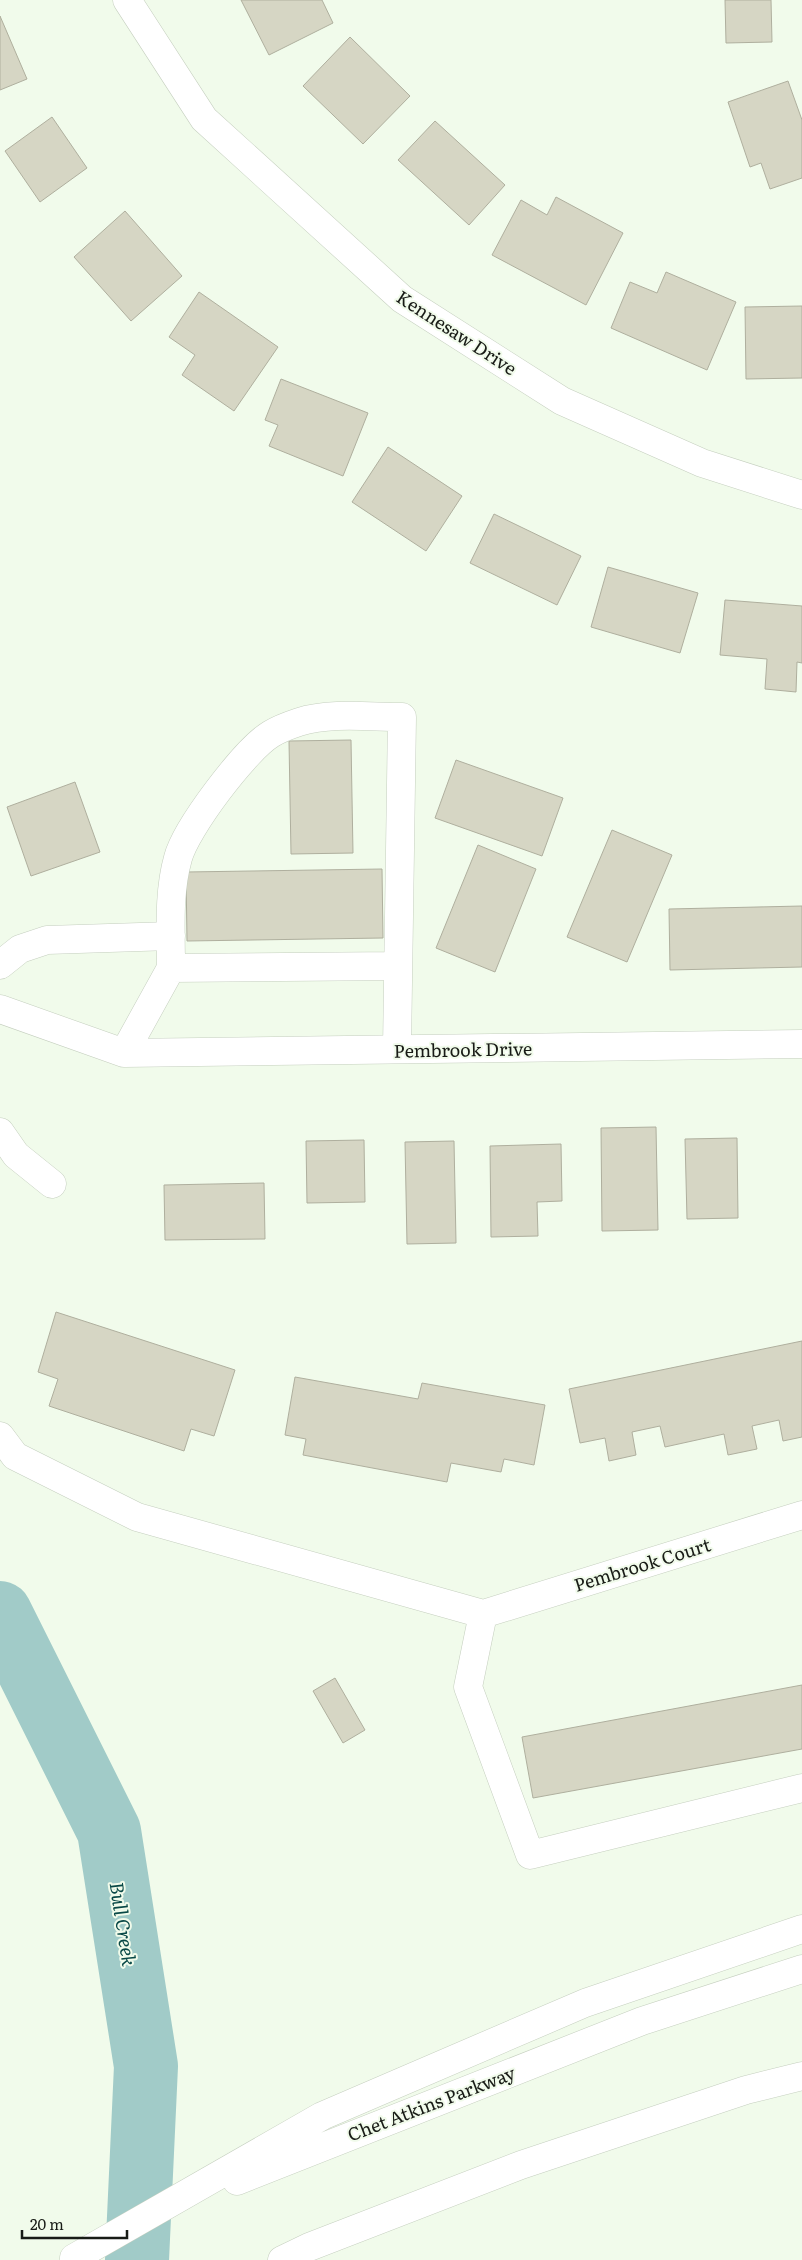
<svg xmlns="http://www.w3.org/2000/svg" width="802" height="2260" font-family="Literata,serif">
<style>
.lines{fill:none;stroke-linecap:round;stroke-linejoin:round}
.river{stroke:#a1cbc8;stroke-width:64}
.building{fill:#d6d6c4;stroke:#afaf9e}
.minor-casing{stroke:#c5cfbf;stroke-width:29}
.highway-casing{stroke:#c5cfbf;stroke-width:29}
.minor{stroke:#fff;stroke-width:28}
.highway{stroke:#fff;stroke-width:28}
.labels{text-anchor:middle;dominant-baseline:central;stroke-width:4;stroke-linejoin:round;paint-order:stroke}
.street-label{font-size:18px;fill:#181b16;stroke:#f1fbeb}
.water-label{font-size:19px;font-style:italic;fill:#084846;stroke:#f1fbeb}
</style>
<rect width="100%" height="100%" fill="#f1fbeb"/>
<g class="lines">
<path class="river" d="M0,1613L109,1831L146,2066L137,2260"/>
</g>
<path class="building" d="M241,0H322L333,23L269,55Z
M725,0H771L772,42L726,43Z
M0,16L27,79L0,90Z
M350,37L410,96L363,144L303,86Z
M788,81L802,120V178L770,189L761,163L750,167L728,102Z
M52,117L87,168L40,202L5,151Z
M435,121L505,185L469,225L398,160Z
M556,197L623,233L586,305L492,255L521,200L547,215Z
M125,211L182,276L131,321L74,257Z
M666,272L736,302L707,370L611,328L630,282L657,293Z
M199,292L278,347L234,411L182,375L195,355L169,337Z
M802,306V378L746,379L745,307Z
M281,379L368,413L343,476L269,446L278,425L265,420Z
M388,447L462,496L426,551L352,502Z
M494,514L581,556L557,605L470,563Z
M608,567L698,593L680,653L591,627Z
M725,600L802,606V663L797,662L796,692L765,689L767,659L720,655Z
M351,740L353,853L291,854L289,741Z
M456,760L563,798L542,856L435,818Z
M75,782L100,852L31,876L7,807Z
M612,830L672,855L627,962L567,937Z
M478,845L536,869L495,972L436,948Z
M382,869L383,938L187,941L186,872Z
M802,906V967L670,970L669,909Z
M656,1127L658,1230L602,1231L601,1128Z
M737,1138L738,1218L687,1219L685,1139Z
M364,1140L365,1202L307,1203L306,1141Z
M454,1141L456,1243L407,1244L405,1142Z
M561,1144L562,1201L537,1202L538,1236L491,1237L490,1146Z
M264,1183L265,1239L165,1240L164,1185Z
M56,1312L235,1370L214,1436L191,1429L184,1451L49,1406L58,1379L38,1372Z
M802,1341V1437L783,1441L779,1420L752,1426L757,1449L728,1455L724,1434L665,1447L660,1426L632,1432L636,1455L609,1461L605,1438L580,1443L569,1389Z
M295,1377L418,1399L422,1383L545,1405L534,1465L504,1459L501,1472L451,1463L447,1482L303,1455L306,1439L285,1435Z
M335,1678L365,1730L343,1743L313,1691Z
M802,1685V1749L533,1798L522,1737Z"/>
<g class="lines">
<g class="minor-casing">
<path id="minor" d="M127,0L204,119L402,299L562,401L702,463L802,495
M0,965L20,949L47,940L171,936
M0,1009L124,1053L802,1044
M397,1049L402,717C369,717 331,712 299,722C290,725 279,729 271,734C245,750 186,828 178,858C168,893 171,932 171,968L398,966
M124,1053L171,968
M0,1132L16,1155L52,1184
M0,1436L15,1456L137,1517L483,1614
M483,1614L468,1687L530,1855L802,1788
M483,1614L802,1515"/>
</g>
<g class="highway-casing">
<path id="highway" d="M237,2181L642,2021L802,1969
M74,2258L322,2116L585,2003L802,1929
M282,2260L309,2247L521,2165L746,2090L802,2076"/>
</g>
<use href="#minor" class="minor"/>
<use href="#highway" class="highway"/>
</g>
<g class="labels">
<g class="street-label">
<text transform="translate(457 332) rotate(33)">Kennesaw Drive</text>
<text transform="translate(463 1049) rotate(-1)">Pembrook Drive</text>
<text transform="translate(642 1564) rotate(-17)">Pembrook Court</text>
<text transform="translate(431 2103) rotate(-21)">Chet Atkins Parkway</text>
</g>
<g class="water-label">
<text transform="translate(124 1924) rotate(81)">Bull Creek</text>
</g>
</g>
<path d="M22 2230v8h105v-8" fill="none" stroke="#181b16" stroke-width="2.5"/>
<text x="30" y="2230" font-size="15" fill="#181b16" stroke="#f1fbeb" stroke-width="4" paint-order="stroke">20 m</text>
</svg>
